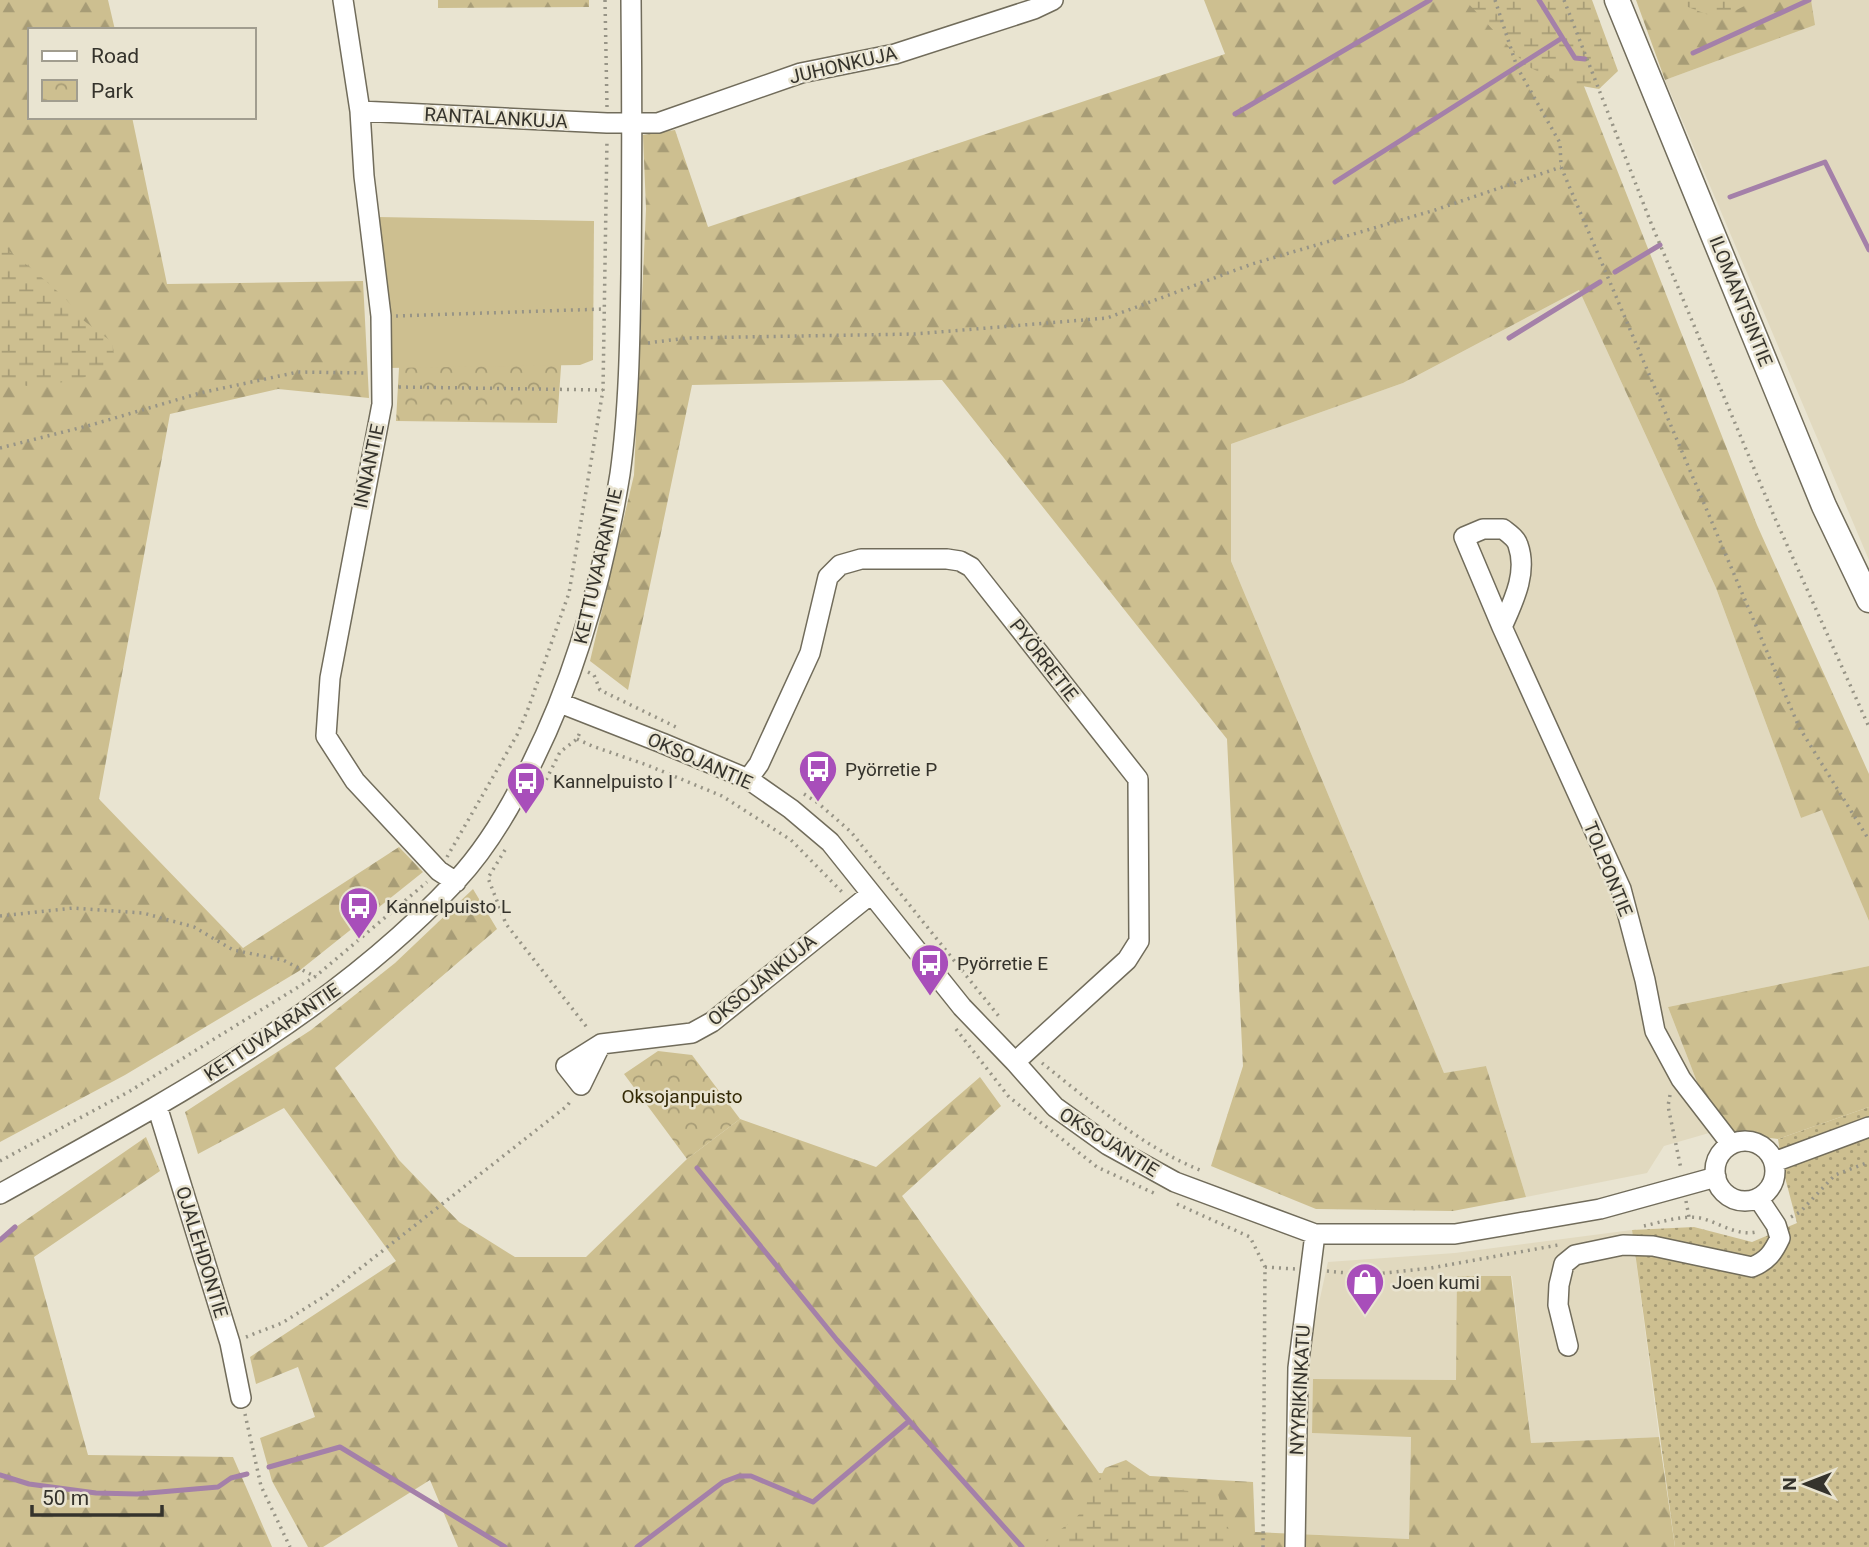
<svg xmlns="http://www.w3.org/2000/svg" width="1869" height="1547" font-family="Roboto,sans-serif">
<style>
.built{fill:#e1d9bf}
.grass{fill:url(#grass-dots)}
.forest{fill:url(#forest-firs)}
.wetland{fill:url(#wetland-marsh)}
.park{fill:url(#park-crowns)}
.pitch{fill:#cdbf90}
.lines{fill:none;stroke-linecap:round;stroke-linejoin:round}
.stream{stroke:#a480a9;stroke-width:5}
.minor-casing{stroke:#716c5b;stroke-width:22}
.major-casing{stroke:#716c5b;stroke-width:27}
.path{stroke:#979486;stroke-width:3.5;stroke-dasharray:2 5;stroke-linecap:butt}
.minor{stroke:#fff;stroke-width:19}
.major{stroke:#fff;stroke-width:24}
.labels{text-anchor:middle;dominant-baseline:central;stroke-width:5;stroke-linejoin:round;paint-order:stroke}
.street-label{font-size:19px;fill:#35332c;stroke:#e9e4d1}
.poi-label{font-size:19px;fill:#35332c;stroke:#e9e4d1;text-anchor:start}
.park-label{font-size:19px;fill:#332905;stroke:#e9e4d1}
</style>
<defs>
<pattern id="grass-dots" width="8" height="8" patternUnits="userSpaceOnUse" patternTransform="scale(1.75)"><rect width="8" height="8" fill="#cdbf90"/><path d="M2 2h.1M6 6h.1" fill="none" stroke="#a79c76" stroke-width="1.8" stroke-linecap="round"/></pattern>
<pattern id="forest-firs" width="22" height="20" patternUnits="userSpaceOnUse" patternTransform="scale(1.75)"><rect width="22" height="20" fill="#cdbf90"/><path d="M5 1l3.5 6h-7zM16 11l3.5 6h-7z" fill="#a79c76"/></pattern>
<pattern id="wetland-marsh" width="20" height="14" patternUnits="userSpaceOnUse" patternTransform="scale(1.75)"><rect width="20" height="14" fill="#cdbf90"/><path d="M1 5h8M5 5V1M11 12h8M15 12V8" fill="none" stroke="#a79c76"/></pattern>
<pattern id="park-crowns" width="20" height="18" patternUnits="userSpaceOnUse" patternTransform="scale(1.75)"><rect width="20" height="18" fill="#cdbf90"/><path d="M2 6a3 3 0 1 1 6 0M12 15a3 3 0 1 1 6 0" fill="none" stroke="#a79c76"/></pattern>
</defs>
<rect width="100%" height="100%" fill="#e9e4d1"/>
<path class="built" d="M1717,0H1869V560L1665,80L1738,53Z
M1579,290L1716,588L1801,818L1822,809L1869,921V966L1668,1007L1716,1131L1664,1146L1647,1173L1526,1197L1486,1066L1444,1073L1231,561V444L1403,383Z
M1632,1230L1659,1437L1531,1443L1512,1276H1458L1456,1380L1314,1379L1312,1433L1411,1436L1409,1539L1302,1534L1305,1366L1328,1262L1455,1253Z"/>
<path class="grass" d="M1869,1107V1547H1675L1632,1230L1694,1227L1752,1242L1797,1223L1782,1166L1778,1139Z"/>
<path class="forest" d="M0,0H108L115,30H30V117H132L167,284L363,281L369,398L278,389L170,414L99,799L243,948L399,847L423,872L299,971L125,1075L0,1142Z
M438,0H589V7L438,8Z
M1204,0H1550L1757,525L1869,774V921L1822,810L1801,818L1716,588L1579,290L1403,383L1231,444V561L1444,1073L1486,1066L1526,1197L1453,1211L1316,1209L1211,1166L1243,1066L1227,739L942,380L692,385L628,690L590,661L634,475L646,209L643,135L675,130L708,227L1225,54Z
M1636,0H1811L1815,25L1665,80Z
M473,889L497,929L335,1068L399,1160L459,1222L515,1257H586L687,1159L740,1119L876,1167L980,1077L1001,1106L902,1196L1099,1473L1253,1482L1255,1532L1409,1539L1411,1437L1312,1433L1313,1379L1456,1380L1457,1276H1511L1531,1443L1659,1437L1675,1547H458L430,1480L323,1547H308L272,1481L260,1438L315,1417L298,1367L256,1384L250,1357L396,1261L284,1108L198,1154L185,1112L311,1030L395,963Z
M1869,966V1107L1778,1139L1716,1131L1668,1007Z
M146,1137L160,1171L34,1257L88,1455L233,1457L272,1547H0V1238Z"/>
<path class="wetland" d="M1465,0H1592L1618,71L1599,89L1559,82L1527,66Z
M1670,0H1753L1754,1L1719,19Z
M0,237L10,252L32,269L65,298L83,320L112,342L116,366L74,381L27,386L0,379Z
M1126,1460L1169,1489L1218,1494L1234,1547H1045L1046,1540L1075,1519L1084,1508L1105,1468Z"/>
<path class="park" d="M571,228L557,423L396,421L402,315Z
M658,1051L692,1055L740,1119L687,1159L624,1074Z"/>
<path class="pitch" d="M378,217L594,221L593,360L580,365L387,368Z"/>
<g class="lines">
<path class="stream" d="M1539,0L1575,58L1585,59
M1693,53L1809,0
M1235,114L1430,0
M1335,182L1562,38
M1730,197L1825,162L1869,250
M1615,272L1660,245
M1509,338L1600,282
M697,1168L837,1340L1022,1547
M0,1240L15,1227
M269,1467L340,1447L505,1547
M0,1475L29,1484L96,1493L137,1494L218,1487L231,1478L247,1474
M637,1547L723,1482L739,1476H751L813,1502L909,1421"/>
<g class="minor-casing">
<path id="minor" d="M343,0L360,111L364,176L381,316L382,404L330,678L326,736L355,781L439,871L456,882
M360,111L607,123H658L801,73L895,54L1034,9L1053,0
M1502,627L1464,537L1483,529H1503C1508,533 1516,538 1518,545C1528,573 1513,602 1502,627L1621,889L1645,980L1655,1031L1681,1079L1731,1144
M560,703L662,743L748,779L791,809L830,842L962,1007L1015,1062L1055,1107L1108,1145L1175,1182L1315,1234H1455L1600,1209L1716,1177
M748,779L759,764L810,653L828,577L840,565L861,559H947L960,561L971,567L1138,779L1139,941L1127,960L1015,1062
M601,1044L581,1085L566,1066L601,1044L692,1033L712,1022L871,894
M157,1106L230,1343L241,1398
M1715 1171a30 30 0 1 1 60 0a30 30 0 1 1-60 0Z
M1774,1162L1869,1127
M0,1194C161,1104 328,1018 456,881C486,849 513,803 532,763C577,673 604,573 620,474C629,410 630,338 631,274C632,183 632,91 631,0
M1568,1346L1558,1305L1559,1285L1564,1264L1575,1255L1623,1245L1653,1246L1752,1267C1767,1261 1773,1253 1780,1238L1776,1225L1758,1198
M1295,1547L1298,1368L1315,1234"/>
</g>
<g class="major-casing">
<path id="major" d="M1617,0L1824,506L1869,600"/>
</g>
<path class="path" d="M605,0L607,107
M1495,0L1517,67L1560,143L1561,167L1799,727L1869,840
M1564,0L1651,223L1774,516L1869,727
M396,316L604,309
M648,343L687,338L915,334L1107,318L1252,264L1435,210L1561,167
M399,387L603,390
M0,448L91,425L200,393L298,372L366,373
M588,672L594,675L600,690L676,727
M577,739L592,746L647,765L722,796L791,840L844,894
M543,786L560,752L577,739L581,730
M804,794L818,803L851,832L1001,1019
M505,850L488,878L506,924L589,1030
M447,857L517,735L528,709L569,593L603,390L607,139
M0,916L73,908L143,913L194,927L233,950L283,960L316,977
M956,1029L1009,1097L1097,1167L1158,1195
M1042,1063C1090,1101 1142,1147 1200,1170
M1670,1095L1668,1106L1681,1169
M0,1161L130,1091L316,976L427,882
M1686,1201L1689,1217
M1177,1204L1250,1237L1265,1267L1263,1547
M1791,1217L1800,1212L1835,1175L1869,1162
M1644,1226C1661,1222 1682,1215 1700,1218C1719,1222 1738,1238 1759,1231
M1265,1267L1295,1269
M1327,1271L1367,1275L1431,1268L1558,1245
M246,1337L282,1323L325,1296L567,1106L572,1099
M245,1414L261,1486L290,1547"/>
<use href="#minor" class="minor"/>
<use href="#major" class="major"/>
</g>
<defs>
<g id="bus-pin" transform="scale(2.0125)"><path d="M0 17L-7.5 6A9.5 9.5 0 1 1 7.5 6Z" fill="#a84eba" stroke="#e9e4d1"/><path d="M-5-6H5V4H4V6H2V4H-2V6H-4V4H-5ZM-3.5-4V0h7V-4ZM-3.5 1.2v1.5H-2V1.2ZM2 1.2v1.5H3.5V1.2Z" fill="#fff"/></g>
<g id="shop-pin" transform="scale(2.0125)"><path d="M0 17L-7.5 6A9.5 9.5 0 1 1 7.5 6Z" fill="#a84eba" stroke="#e9e4d1"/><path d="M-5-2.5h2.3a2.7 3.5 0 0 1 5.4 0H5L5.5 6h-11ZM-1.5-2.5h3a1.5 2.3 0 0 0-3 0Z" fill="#fff"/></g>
</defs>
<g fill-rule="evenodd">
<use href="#bus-pin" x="818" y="769"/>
<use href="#bus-pin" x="526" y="781"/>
<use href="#bus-pin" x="359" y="906"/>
<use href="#bus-pin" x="930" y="963"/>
<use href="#shop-pin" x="1365" y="1282"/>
</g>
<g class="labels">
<g class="street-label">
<text transform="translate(843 65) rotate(-13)">JUHONKUJA</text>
<text transform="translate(496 118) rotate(3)">RANTALANKUJA</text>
<text transform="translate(1741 301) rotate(68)">ILOMANTSINTIE</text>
<text transform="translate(369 466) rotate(-78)">INNANTIE</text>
<text transform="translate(598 566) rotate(-77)">KETTUVAARANTIE</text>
<text transform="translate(1044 660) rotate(52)">PYÖRRETIE</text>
<text transform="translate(700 761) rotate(24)">OKSOJANTIE</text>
<text transform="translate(1608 869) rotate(68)">TOLPONTIE</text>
<text transform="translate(762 980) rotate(-39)">OKSOJANKUJA</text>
<text transform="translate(272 1032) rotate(-34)">KETTUVAARANTIE</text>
<text transform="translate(1109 1142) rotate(32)">OKSOJANTIE</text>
<text transform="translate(202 1252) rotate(73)">OJALEHDONTIE</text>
<text transform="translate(1300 1390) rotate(-87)">NYYRIKINKATU</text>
</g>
<g class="poi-label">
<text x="845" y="769">Pyörretie P</text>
<text x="553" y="781">Kannelpuisto I</text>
<text x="386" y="906">Kannelpuisto L</text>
<text x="957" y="963">Pyörretie E</text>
<text x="1392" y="1282">Joen kumi</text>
</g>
<g class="park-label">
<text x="682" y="1096">Oksojanpuisto</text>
</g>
</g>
<rect x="28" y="28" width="228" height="91" fill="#e9e4d1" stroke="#a19d8f" stroke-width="2"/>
<rect x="42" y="51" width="35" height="10" fill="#ffffff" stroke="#a19d8f" stroke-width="2"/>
<text x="91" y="63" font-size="21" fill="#35332c">Road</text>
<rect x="42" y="80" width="35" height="21" fill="url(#park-crowns)" stroke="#a19d8f" stroke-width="2"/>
<text x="91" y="98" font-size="21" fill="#35332c">Park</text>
<g transform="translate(1806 1484) rotate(270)" stroke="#e9e4d1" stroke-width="5" paint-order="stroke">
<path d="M0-5L12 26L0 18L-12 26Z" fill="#35332c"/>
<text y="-10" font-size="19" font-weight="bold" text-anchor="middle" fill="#35332c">N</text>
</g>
<path d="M32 1505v10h130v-10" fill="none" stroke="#35332c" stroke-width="3.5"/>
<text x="42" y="1505" font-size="21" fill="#35332c" stroke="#e9e4d1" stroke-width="5" paint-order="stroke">50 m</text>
</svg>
